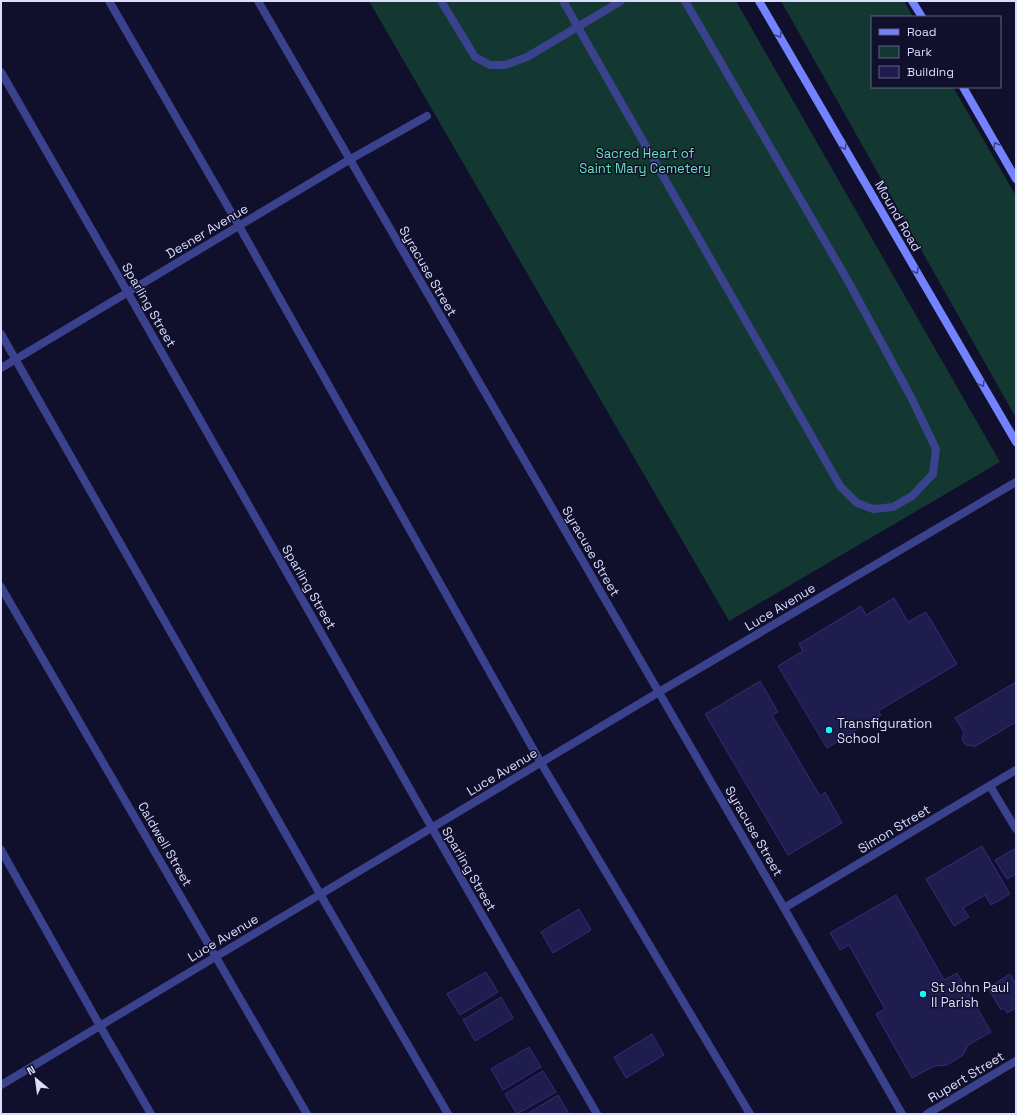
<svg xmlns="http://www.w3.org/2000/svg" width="1017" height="1115" font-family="'Space Grotesk',sans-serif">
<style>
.green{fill:#133731}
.building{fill:#1f1c4e;stroke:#322d7b}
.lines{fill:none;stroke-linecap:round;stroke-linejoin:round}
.service{stroke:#3a428d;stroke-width:8}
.minor{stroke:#3a428d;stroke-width:8}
.secondary{stroke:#7382ff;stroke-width:8}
.oneway{stroke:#3d438b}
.poi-dot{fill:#08fff7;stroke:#11102c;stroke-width:1.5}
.labels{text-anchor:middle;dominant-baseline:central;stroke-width:3;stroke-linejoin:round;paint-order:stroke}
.park-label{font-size:13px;fill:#62e5b3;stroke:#11102c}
.street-label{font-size:13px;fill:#dcdcff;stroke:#11102c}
.poi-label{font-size:13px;fill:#dcdcff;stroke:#11102c;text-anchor:start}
</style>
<rect width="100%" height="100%" fill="#11102c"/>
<path class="green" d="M369,1H736L1000,462L729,621Z
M781,1H904L913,17H872V87H953L1016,196V418Z"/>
<path class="building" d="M894,598L908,622L926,612L957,664L878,711L881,715L827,748L778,666L803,651L799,644L861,606L866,615Z
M760,681L778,712L772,715L820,796L825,792L842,823L788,855L705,714Z
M1016,682V722L974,747L972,745L968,746L965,744L962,739L964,732L955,718Z
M982,846L1010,894L991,905L985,895L963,908L969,917L954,926L926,879Z
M1016,848V874L1007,879L995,860Z
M896,895L944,980L957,973L991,1032L968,1045L963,1055L947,1065L934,1066L912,1078L876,1014L885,1009L849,945L840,950L830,933Z
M579,909L591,930L553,953L541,932Z
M486,972L498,992L460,1015L447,994Z
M1010,974L1016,985V1008L1007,1013L1004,1008L1001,1010L988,988Z
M501,997L513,1018L475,1041L463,1020Z
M652,1034L664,1055L626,1078L614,1057Z
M529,1047L541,1067L503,1090L491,1069Z
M543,1071L556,1092L517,1114L505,1094Z
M558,1095L569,1114H527Z"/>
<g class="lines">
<path class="service" d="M109,1L239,226L541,763L750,1114
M441,1L475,57L490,65H505L527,57L621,1
M563,1L840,486L857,503L873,509L893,507L912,496L933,474L936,449L911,397L848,281L685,1
M1,334L320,894L448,1114
M990,786L1016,829
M1,850L100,1026L151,1114"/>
<path class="minor" d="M258,1L784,908L902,1114
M1,72L128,293L432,828L597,1114
M1,368L349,160L427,116
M1,587L307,1114
M784,908L1016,770
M1,1085L659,692L1016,482
M927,1114L1016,1061"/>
<path class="secondary" d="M759,1L1016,442
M912,1L922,17
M963,87L1016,179"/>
</g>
<defs><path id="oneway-chevron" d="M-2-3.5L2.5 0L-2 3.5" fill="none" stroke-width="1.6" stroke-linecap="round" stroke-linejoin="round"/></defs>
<g class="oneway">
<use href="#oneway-chevron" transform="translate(779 35) rotate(60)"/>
<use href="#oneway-chevron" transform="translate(996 145) rotate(-120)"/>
<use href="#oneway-chevron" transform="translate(844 147) rotate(60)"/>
<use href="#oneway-chevron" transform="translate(916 271) rotate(60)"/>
<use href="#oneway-chevron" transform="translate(982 384) rotate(60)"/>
</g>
<g class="poi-dot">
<circle cx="829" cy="730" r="4"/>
<circle cx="923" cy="994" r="4"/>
</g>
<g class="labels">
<g class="park-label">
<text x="645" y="153">Sacred Heart of<tspan x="645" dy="15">Saint Mary Cemetery</tspan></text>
</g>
<g class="street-label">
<text transform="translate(898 216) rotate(60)">Mound Road</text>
<text transform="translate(207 231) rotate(-31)">Desner Avenue</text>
<text transform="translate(428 271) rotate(60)">Syracuse Street</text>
<text transform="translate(149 305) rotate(60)">Sparling Street</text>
<text transform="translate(591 551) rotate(60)">Syracuse Street</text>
<text transform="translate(309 587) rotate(60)">Sparling Street</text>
<text transform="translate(780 607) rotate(-31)">Luce Avenue</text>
<text transform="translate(502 772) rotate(-31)">Luce Avenue</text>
<text transform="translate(894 829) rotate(-31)">Simon Street</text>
<text transform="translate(754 831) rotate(60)">Syracuse Street</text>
<text transform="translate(165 844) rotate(60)">Caldwell Street</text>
<text transform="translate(469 869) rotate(60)">Sparling Street</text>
<text transform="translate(223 938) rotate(-31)">Luce Avenue</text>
<text transform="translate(966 1077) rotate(-31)">Rupert Street</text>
</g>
<g class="poi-label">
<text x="837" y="723">Transfiguration<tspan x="837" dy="15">School</tspan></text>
<text x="931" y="987">St John Paul<tspan x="931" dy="15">II Parish</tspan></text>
</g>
</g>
<rect width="1017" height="1115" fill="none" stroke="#dcdcff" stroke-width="4"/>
<rect x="871" y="16" width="130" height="72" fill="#11102c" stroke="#626280"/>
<rect x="879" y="29" width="20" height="6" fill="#7382ff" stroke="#626280"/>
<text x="907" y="36" font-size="12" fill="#dcdcff">Road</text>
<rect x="879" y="46" width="20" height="12" fill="#133731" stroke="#626280"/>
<text x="907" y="56" font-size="12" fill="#dcdcff">Park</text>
<rect x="879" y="66" width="20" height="12" fill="#1f1c4e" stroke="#626280"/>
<text x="907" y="76" font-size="12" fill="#dcdcff">Building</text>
<g transform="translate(36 1079) rotate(331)" stroke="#11102c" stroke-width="3" paint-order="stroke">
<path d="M0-3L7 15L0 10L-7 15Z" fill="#dcdcff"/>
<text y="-6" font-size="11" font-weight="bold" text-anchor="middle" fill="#dcdcff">N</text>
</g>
</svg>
